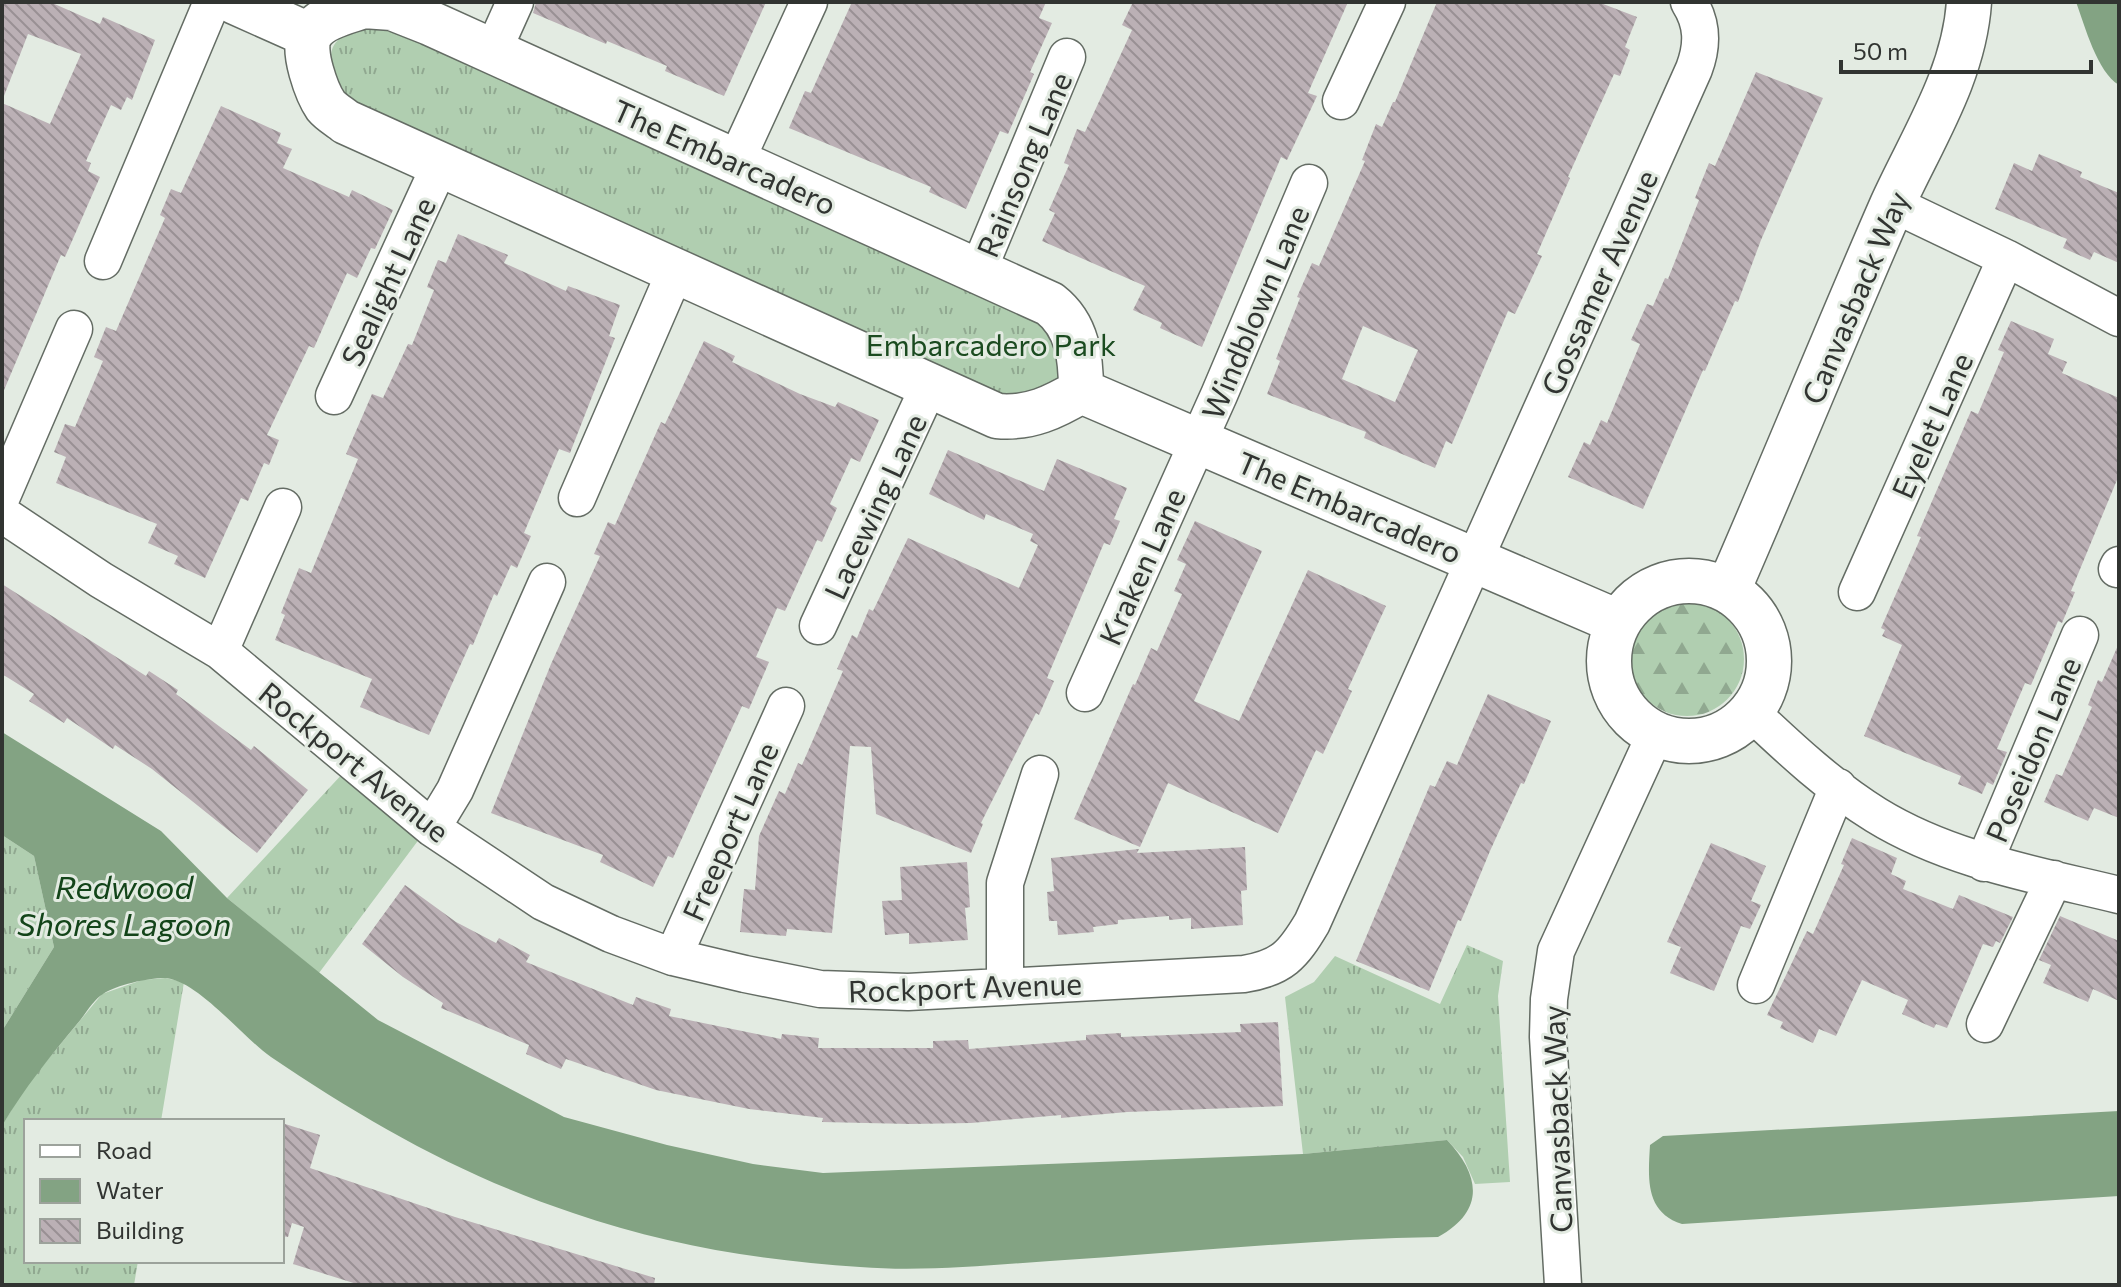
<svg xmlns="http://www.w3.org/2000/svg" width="2121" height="1287" font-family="Commissioner,sans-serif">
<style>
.grass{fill:url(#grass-tufts)}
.forest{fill:url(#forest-firs)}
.water{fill:#83a383}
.building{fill:url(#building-back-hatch);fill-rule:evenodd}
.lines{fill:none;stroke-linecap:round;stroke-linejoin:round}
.minor-casing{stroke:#646c64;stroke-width:39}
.tertiary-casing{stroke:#646c64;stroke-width:47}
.minor{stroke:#fff;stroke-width:36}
.tertiary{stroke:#fff;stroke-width:44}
.labels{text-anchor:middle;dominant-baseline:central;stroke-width:6;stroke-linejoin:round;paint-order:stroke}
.street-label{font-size:30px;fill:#313431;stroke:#e3ebe2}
.park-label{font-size:30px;fill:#1b4b20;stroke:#e3ebe2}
.water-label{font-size:32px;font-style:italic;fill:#134419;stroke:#e3ebe2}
</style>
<defs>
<pattern id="grass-tufts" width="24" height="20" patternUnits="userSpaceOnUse" patternTransform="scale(2)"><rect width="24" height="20" fill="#b0ceb0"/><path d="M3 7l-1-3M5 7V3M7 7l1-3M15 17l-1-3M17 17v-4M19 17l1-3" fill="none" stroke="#90a890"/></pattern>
<pattern id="forest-firs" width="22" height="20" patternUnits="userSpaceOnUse" patternTransform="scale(2)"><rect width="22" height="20" fill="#b0ceb0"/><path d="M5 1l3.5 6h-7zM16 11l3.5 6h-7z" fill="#90a890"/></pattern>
<pattern id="building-back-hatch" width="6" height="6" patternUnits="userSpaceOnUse" patternTransform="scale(2)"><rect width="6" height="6" fill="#bbb0b5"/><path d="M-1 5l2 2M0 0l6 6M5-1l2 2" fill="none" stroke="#999094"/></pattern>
</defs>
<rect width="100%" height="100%" fill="#e3ebe2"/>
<path class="grass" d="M373,18L1042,310L1065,376L1008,405L336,96C327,42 325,45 373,18Z
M345,771L420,838L319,973L227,898Z
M2,835L34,856L54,947L2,1031Z
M1467,945L1503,961L1498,996L1510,1182L1475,1184L1463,1157L1447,1140L1303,1154L1285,997L1314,982L1335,956L1440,1004Z
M165,978L184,982L161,1121H26V1261H138L134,1285H2V1126L25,1087L102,994L142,980Z"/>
<path class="forest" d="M1630 659a57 57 0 1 1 114 0a57 57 0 1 1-114 0Z"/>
<path class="water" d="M2076,2H2119V85C2097,72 2085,26 2076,2Z
M2,732L161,831L227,898L378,1020L564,1117L667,1145L753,1164L823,1173L1303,1154L1447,1140C1481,1176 1485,1211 1438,1237C1309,1239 1179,1253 1050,1261C988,1265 923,1272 860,1267C762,1261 666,1245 573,1213C464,1177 365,1121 271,1057C242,1037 197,979 164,978C148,978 116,985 103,994C93,1000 85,1015 77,1024C49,1058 25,1087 2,1126V1031L54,947L34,856L2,835Z
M2119,1111V1196L1682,1224C1645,1212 1648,1179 1650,1145L1663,1136Z"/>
<path class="building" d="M2,2H50L100,24L103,17L155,40L132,100L127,97L121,110L111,105L86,161L91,163L88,171L100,177L65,257L61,255L2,395V103L50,124L81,54L28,34L4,96L2,95Z
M536,2H766L724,96L665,71L667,66L607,41L606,44L533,13Z
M852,2H1046L1039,18L1052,23L1030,72L1034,74L1008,134L1000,131L966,209L929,192L931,187L789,128L805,91L811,93Z
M1133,2H1348L1308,93L1317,96L1287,160L1281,157L1202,347L1160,328L1162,323L1133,310L1145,286L1042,241L1055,213L1049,210L1069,165L1064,163L1077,129L1085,132L1132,30L1122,25Z
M1437,2H1598L1637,17L1625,47L1630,50L1620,76L1614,74L1568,177L1570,178L1537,254L1542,256L1515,314L1508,311L1452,444L1446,441L1435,468L1364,438L1366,432L1267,394L1280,361L1276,359L1300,298L1297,297L1312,263L1319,266L1365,161L1362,160L1376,124L1382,127L1393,102H1395ZM1363,326L1418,350L1395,402L1342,379Z
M1756,72L1823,98L1761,240L1738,302L1735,301L1705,371L1703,370L1643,509L1568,477L1584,442L1590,445L1601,420L1607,423L1640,344L1631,340L1647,304L1653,306L1665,278L1668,279L1699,200L1695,198L1709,163L1715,166Z
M221,106L281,133L277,143L292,149L283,168L349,197L352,190L393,210L375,249L371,248L357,278L347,273L314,348L309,346L267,435L279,440L269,465L264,463L248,501L241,498L205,578L174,564L178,556L148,543L157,524L56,483L66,457L54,452L65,424L75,427L103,361L94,357L106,327L116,331L165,218L160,215L171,189L181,193Z
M2039,154L2082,172L2080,177L2119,193V263L2094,252L2090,260L2063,248L2067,239L1995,209L2014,163L2032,171Z
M458,234L508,255L504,263L566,291L568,286L620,305L609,336L615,338L570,453L559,449L524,533L531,536L517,568L511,565L497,596L494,594L473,645L470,644L429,735L360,707L372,679L275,640L285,615L281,613L299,568L311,573L358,459L346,454L372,394L383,398L408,344L412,345L434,290L427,287L438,260L446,263Z
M2011,321L2054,339L2048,354L2067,362L2062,373L2119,398V475L2071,591L2075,592L2062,623L2058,621L2031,685L2025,683L1997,749L2007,752L1993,785L1987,782L1982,794L1958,784L1961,776L1864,736L1902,645L1882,636L1885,630L1881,628L1921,537L1917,536L1971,411L1978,414L2004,352L1998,350Z
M704,341L735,356L732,362L800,394L835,407L838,402L879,420L860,462L851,458L830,504L837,508L822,542L817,540L785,611L777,608L756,657L769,662L749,709L742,706L673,858L668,856L653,887L600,862L603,855L491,813L551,664L600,556L594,554L608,522L615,525L661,422L665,424Z
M948,450L1044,491L1057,459L1127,488L1114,519L1120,521L1110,545L1104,543L1047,678L1054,681L1039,715L1036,713L981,823L983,824L971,853L876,814L871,747L850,746L832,933L787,929L786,936L740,932L744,889L755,890L759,836L779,791L785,794L798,763L802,765L843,671L837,669L852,635L857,638L869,609L873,611L908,538L1019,588L1038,545L1030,541L1033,534L986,514L984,520L929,494Z
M1195,521L1262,551L1194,701L1239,721L1308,570L1386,606L1348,689L1352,691L1323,754L1316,750L1278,833L1168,783L1140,847L1074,819L1133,684L1135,685L1151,648L1157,651L1182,594L1174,591L1186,564L1177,560Z
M2,584L146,676L149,671L178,690L176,694L251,750L254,746L308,790L257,853L152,769L115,745L113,749L67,718L64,723L29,701L34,694L2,674Z
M2119,643V818L2094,808L2088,821L2044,802L2056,774L2062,776L2092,707L2088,705L2098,680L2102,682Z
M1488,694L1551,721L1524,784L1521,783L1490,851L1461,921L1458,920L1429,991L1356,961L1430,785L1435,787L1447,761L1457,765Z
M1852,838L1897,858L1891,874L1906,881L1903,889L1953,909L1959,895L2013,917L2000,943L1996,941L1993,947L1983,944L1947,1028L1936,1024L1934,1028L1902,1014L1908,1000L1862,980L1836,1036L1819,1029L1813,1043L1780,1028L1783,1022L1767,1015L1807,931L1813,934L1844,865L1841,864Z
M1711,843L1766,866L1751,901L1761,905L1750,929L1741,926L1714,991L1670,973L1681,947L1667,942Z
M1245,847L1247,890L1241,891L1243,925L1191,929V918L1169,920V916L1118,920V924L1093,927L1094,932L1058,935L1057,921H1049L1047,892L1054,891L1051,858L1139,849L1137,853Z
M967,862L970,907L965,908L968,940L909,944V933L885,935L882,901L902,900L900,867Z
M405,885L456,922L496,943L499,938L530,955L526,962L633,1005L636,997L671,1009L669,1016L781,1039L782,1034L819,1038L818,1048H933V1041L968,1040L969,1049L1086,1040V1035L1121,1033V1037L1241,1032L1240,1024L1278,1022L1283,1106L1127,1112L1061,1118V1115L971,1123L910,1124L822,1122L823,1118L749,1109L656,1090L566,1059L561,1069L526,1054L529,1045L441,1008L443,1003L403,977L362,944Z
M2060,916L2119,941V1001L2093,989L2088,1002L2043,983L2051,965L2039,960Z
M282,1123L320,1135L310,1168L455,1217L655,1278L654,1285H360L293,1264L304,1227L292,1223L288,1237L282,1236Z"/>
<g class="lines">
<g class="minor-casing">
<path id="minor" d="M493,51L515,2
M1341,101L1387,2
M736,161L809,2
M1893,204L2006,258L2119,318
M103,261L212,2
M978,271L1067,57
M334,396L440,165
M2,496L74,329
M577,498L675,272
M2,514L101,580L220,651L432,828L543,902L611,934L673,957L745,974L820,989L908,992L1244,974C1282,968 1293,955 1312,923L1694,69C1703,45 1703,24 1689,2
M2117,569L2119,565
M1857,592L2006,258
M818,626L929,386
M220,651L283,507
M1085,693L1219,395L1309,183
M1753,714C1791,750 1831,787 1876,815C1949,860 2037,875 2119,895
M432,828L455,790L547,582
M1984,863L2080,635
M673,957L786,706
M1756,985L1838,787
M1005,987V883L1040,774
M1985,1024L2054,879
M1563,1285L1548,1037L1549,999L1556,951L1655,735"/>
</g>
<g class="tertiary-casing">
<path id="tertiary" d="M235,2L309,35
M364,6L392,8L430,23L1050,304C1078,326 1081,358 1081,391C1054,407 1030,419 997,416L346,122C340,117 331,112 326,106C317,93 301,50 310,35C319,17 347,12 364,6Z
M1081,391L1618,622
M1609 661a80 80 0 1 1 160 0a80 80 0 1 1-160 0Z
M1728,590C1784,462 1836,333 1892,205C1922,139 1964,76 1969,2"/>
</g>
<use href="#minor" class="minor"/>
<use href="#tertiary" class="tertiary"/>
</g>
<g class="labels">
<g class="street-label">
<text transform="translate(725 156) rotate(24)">The Embarcadero</text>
<text transform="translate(1023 164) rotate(-67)">Rainsong Lane</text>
<text transform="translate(387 281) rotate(-65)">Sealight Lane</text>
<text transform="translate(1598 282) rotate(-66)">Gossamer Avenue</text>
<text transform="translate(1854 297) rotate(-67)">Canvasback Way</text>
<text transform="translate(1254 312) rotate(-67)">Windblown Lane</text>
<text transform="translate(1931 425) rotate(-66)">Eyelet Lane</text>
<text transform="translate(874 506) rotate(-65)">Lacewing Lane</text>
<text transform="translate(1350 506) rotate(23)">The Embarcadero</text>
<text transform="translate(1141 566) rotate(-66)">Kraken Lane</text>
<text transform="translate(2032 749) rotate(-67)">Poseidon Lane</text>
<text transform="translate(355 761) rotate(39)">Rockport Avenue</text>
<text transform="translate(729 831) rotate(-66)">Freeport Lane</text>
<text transform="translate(965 986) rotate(-2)">Rockport Avenue</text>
<text transform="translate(1556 1119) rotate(-92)">Canvasback Way</text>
</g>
<g class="park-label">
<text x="991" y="343">Embarcadero Park</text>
</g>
<g class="water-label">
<text x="124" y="886">Redwood<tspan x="124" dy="37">Shores Lagoon</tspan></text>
</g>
</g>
<rect width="2121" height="1287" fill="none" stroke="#313431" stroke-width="8"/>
<rect x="24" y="1119" width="260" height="144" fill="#e3ebe2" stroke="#9ca29b" stroke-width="2"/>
<rect x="40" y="1145" width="40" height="12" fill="#ffffff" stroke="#9ca29b" stroke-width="2"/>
<text x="96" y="1159" font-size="24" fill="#313431">Road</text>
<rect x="40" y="1179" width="40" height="24" fill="#83a383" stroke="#9ca29b" stroke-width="2"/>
<text x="96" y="1199" font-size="24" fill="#313431">Water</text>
<rect x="40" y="1219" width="40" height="24" fill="url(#building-back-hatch)" stroke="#9ca29b" stroke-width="2"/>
<text x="96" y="1239" font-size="24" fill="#313431">Building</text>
<path d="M1841 60v12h250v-12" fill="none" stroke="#313431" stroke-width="4"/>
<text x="1853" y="60" font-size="24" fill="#313431" stroke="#e3ebe2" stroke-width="6" paint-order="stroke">50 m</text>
</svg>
